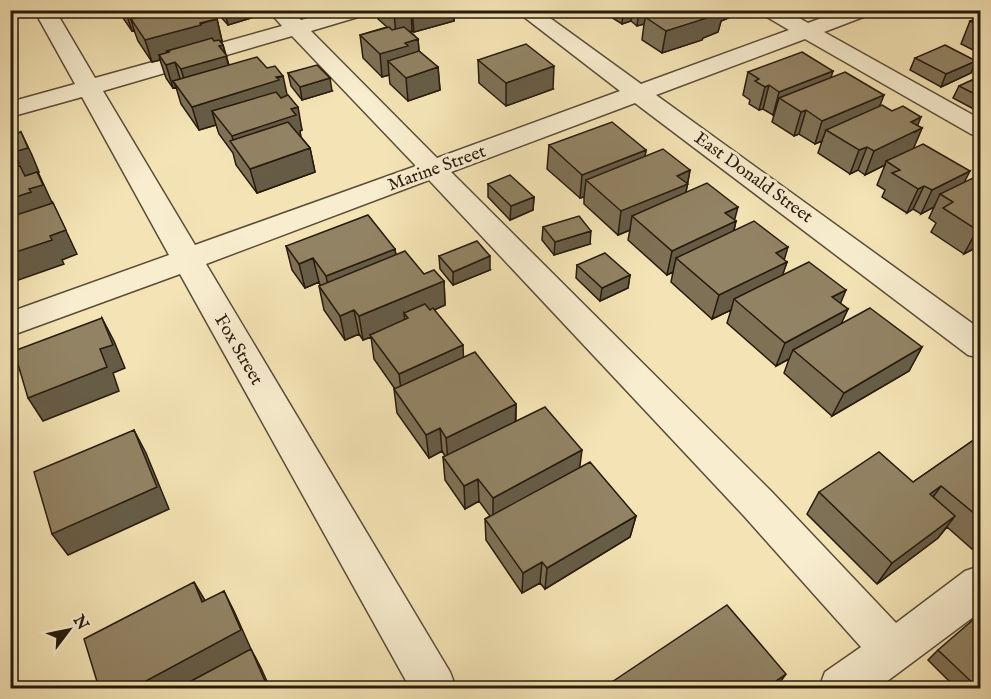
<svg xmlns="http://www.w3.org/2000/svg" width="991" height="699" font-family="'IM FELL English',serif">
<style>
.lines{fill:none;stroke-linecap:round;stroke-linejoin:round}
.minor-casing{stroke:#5a4c37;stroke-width:3}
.minor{fill:#f8edcf;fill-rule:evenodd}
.wall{fill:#7e7156;stroke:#271a0d;stroke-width:1.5}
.shaded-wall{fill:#665c46;stroke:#271a0d;stroke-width:1.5}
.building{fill:#928364;stroke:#271a0d;stroke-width:1.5}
.labels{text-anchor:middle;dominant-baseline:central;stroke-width:6;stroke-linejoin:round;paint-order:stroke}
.street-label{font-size:18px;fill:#271a0d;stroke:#f8edcf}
</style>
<rect width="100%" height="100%" fill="#f4e4b5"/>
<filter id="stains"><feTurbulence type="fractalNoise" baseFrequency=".00333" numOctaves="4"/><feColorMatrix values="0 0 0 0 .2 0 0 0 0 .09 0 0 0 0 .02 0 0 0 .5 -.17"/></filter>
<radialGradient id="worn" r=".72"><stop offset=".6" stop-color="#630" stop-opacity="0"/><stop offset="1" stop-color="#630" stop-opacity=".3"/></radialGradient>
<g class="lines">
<g class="minor-casing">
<path id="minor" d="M34,10H55L95,78L282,26L268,10H290L301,20L336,10H371L368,14L311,31L437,158L620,91L515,10H539L641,84L789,30L762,14L759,10H785L808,23L843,10H874L871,14L824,32L980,119V136L971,134L805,39L656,95L980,329V358L968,355L635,103L451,172L772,492L896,623L965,571L980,566V612L878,688H819L825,672L861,647L744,516L429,180L206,264L450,672L456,688H410L180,274L10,336V312L169,255L82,97L10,117V102L75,84ZM292,36L416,166L195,245L103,91Z"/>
</g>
<use href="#minor" class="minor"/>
</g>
<path class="wall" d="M121,10H210L217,19L222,41H221L223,45L229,65L287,96L302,130L300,131L301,137L310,148L315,172L257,193L236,165L233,153L219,134L216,125L199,130L181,104L176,87L173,88L166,78L160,60L152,62L138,41L134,30L132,31L123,18Z
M214,10H249L251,18L228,25L221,17L219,11L215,12Z
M377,10H457V16L454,17V21L414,32L412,31H410L418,39L419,51L438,67L440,90L408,101L390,84L389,75L382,77L363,58L360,35L387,27L378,19Z
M603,10H739L738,14L721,21L718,32L703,38L702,40L662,53L642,40L644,24L637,26L631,21L622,24L603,12Z
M981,17V54L961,44L970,21Z
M915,58L976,61L971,73L941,87L910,70Z
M478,60L553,89L506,106L479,83Z
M748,72L831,78L880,106L922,128L913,149L964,183L981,181V245L964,254L931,232L936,223L929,218L934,207L921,214L913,209L907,213L882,197L885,190L877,185L885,165L865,175L858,170L850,174L818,153L822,141L815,144L799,134L794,136L772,122L774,115H773L763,109L759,110L749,104L750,100L743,95Z
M288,73L332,91L302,100L291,86Z
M981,76V113L953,98L959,86Z
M549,145L646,150L645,157L690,170L686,192L734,220L736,221L734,231L787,262L782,275L840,303L848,309L841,323L922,347L909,371L832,416L784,373L789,359L776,366L727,323L731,310L712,319L671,282L673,272L667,275L628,240L630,230L618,235L584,204V197L580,198L547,169Z
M488,184L534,197L533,210L510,220L488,197Z
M543,227L590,244L554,255L542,240Z
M286,246L395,249L396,255L424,274L444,281L445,305L434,310L464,358L516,404V421L580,467L636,516L630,537L545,589L540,583L522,593L486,540L485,519L490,516L479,501L465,509L445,480L443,457L445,456L442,451L429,458L397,413L394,389H395L374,359L371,337L363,340L359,334L345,340L324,310L319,286L320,285L319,282L305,288L292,270Z
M981,251V259L977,257Z
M439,256L490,270L453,285L440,269Z
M577,265L630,275L628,288L600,301L576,278Z
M981,435V542L972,549L947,527L938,538L877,584L807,514L819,492L913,482Z
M938,650L981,688H956L928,660Z"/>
<path class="shaded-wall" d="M125,10H139L144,28L131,19L134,30L132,31Z
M140,10H182L147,31Z
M233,10H249L251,18L228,25L225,13Z
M404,10H411L412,31L396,35L394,13Z
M412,10H457V16L454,17V21L414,32Z
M623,10H632L631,21L622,24Z
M639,10H647L644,24L637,26Z
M718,10H739L738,14L721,21L718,32L703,38L702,40L662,53L666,31L704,17Z
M217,19L222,41L206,45L167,51L169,57L159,55L160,60L152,62L145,40Z
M418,39L420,62L388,61L389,75L382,77L380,54L405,43Z
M223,45L232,79L188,92L181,69L219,46Z
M976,61L971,73L941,87L946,74Z
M175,62L182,85L173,81L176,87L173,88L166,65Z
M554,66L553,89L506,106V83Z
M438,67L440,90L408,101L406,78Z
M833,71L826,94L779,98L774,115H773L779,92Z
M283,76L288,99L212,111L216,125L199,130L192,107Z
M330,78L332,91L302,100L300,87Z
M769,85L763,109L759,110L765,87Z
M884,95L875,118L826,130L822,141L815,144L822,121Z
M298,107L302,130L300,131L301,139L235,148L232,136L291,109Z
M806,110L799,134L794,136L801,112Z
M921,117L915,132L922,128L912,152L886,161L885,165L865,175L874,151L911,122Z
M21,132L32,155L39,172H38L55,209L10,227V165Z
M867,147L858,170L850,174L859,150Z
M310,148L315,172L257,193L250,169Z
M646,150L642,174L586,180L584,197L580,198L582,175Z
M690,170L683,208L632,216L630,230L618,235L621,211L677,176Z
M970,171L958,195L940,194L934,207L921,214L932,190Z
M924,186L913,209L907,213L918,189Z
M534,197L533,210L510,220L511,206Z
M53,203L77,254L62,260L64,264L10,283V254L50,236Z
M738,207L734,222L736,221L730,245L676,258L673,272L667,275L672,251L725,213Z
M981,228V245L964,254L977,230Z
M591,231L590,244L554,255L555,242Z
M788,247L783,264L787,262L779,286L734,299L731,310L712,319L719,295L776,253Z
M395,249L398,273L331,300L326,276Z
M490,256V270L453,285V272Z
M313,258L319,282L305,288L299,264Z
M630,275L628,288L600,301L602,288Z
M444,281L445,305L409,321L408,318L404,313L405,322L370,335L371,337L363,340L359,316Z
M846,290L836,314L832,297Z
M848,309L837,333L793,350L789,359L776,366L785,343Z
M354,310L359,334L345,340L340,316Z
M102,318L114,341L125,368L113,373L119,391L43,421L28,398L100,349Z
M463,345L464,369L402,398L399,374Z
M922,347L909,371L832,416L844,393Z
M516,404L515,427L448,461L446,438Z
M440,428L442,451L429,458L426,435Z
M134,430L146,453L169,509L68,555L52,534Z
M582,450L579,473L493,520V498Z
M478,479L479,501L465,509L464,486Z
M941,486L925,508L930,494Z
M636,516L630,537L545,589L547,568Z
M955,516L938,538L877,584L892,563Z
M981,538V542L972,549Z
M542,562L540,583L522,593L523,573Z
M194,582L206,602H202Z
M224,591L234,611L251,649L261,668L270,688H133Z
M786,674L776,688H766Z"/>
<path class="building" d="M165,10H210L217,19L200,23L201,25L145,40L131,19Z
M391,10H404L394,13Z
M650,10H722L704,17L707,18L666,31L645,17L655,14Z
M981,17V26L970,21Z
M389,27L392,30L404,27L418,39L405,43L408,46L380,54L360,35Z
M212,38L214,41L219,40L223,45L219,46L227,56L181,69L175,62L166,65L159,55L169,52L167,51Z
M526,44L554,66L506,83L478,60Z
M945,45L976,61L946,74L915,58Z
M419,51L438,67L406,78L388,61Z
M802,52L833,71L779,92L769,85L765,87L755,81L759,79L748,72Z
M257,57L267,68L275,66L283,76L276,77L279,80L192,107L173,81Z
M317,65L330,78L300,87L288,73Z
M845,72L884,95L822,121L806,110L801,112L779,98Z
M981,76V97L959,86Z
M276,92L281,98L288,95L298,107L291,109L296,115L232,136L212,111Z
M882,105L892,111L903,106L921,117L911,122L922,128L874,151L867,147L859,150L826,130Z
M288,122L310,148L250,169L230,141Z
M612,122L646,150L582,175L549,145Z
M21,132L28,148L14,152L19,163L10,165V135Z
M923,144L970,171L932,190L924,186L918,189L892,173L900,170L886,161Z
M663,149L690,170L677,176L688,184L621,211L586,180Z
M20,166L25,176L37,172L43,185L29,189L31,192L10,199V169Z
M510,175L534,197L511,206L488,184Z
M975,177L981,181V228L977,230L943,208L953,202L940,194Z
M707,183L738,207L725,213L736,221L672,251L632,216Z
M53,203L66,230L50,236L52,240L10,254V217Z
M368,215L395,249L326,276L313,258L299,264L286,246Z
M579,216L591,231L555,242L543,227Z
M754,221L788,247L776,253L787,262L719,295L676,258Z
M477,241L490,256L453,272L439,256Z
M405,251L424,274L434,270L444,281L359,316L354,310L340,316L319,286Z
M605,253L630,275L602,288L577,265Z
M809,262L846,290L832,297L848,309L785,343L734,299Z
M425,304L430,310L433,308L463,345L399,374L370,335L408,318L404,313Z
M870,308L922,347L844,393L793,350Z
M102,318L113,345L100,349L107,367L28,398L14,351Z
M475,352L516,404L446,438L440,428L426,435L394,389Z
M545,407L582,450L493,498L478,479L464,486L443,457Z
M134,430L157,487L52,534L34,472Z
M981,435V519L941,486L930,494L955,516L892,563L819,492L879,452L913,482Z
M590,462L636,516L547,568L542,562L523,573L485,519Z
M194,582L202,602L224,591L241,630L133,688H99L84,639Z
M727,605L786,674L766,688H603Z
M981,613V688H978L938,650Z
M251,649L268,688H178Z"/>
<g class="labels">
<g class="street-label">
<text transform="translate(437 169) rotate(-20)">Marine Street</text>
<text transform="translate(753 178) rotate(36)">East Donald Street</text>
<text transform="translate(238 350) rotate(60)">Fox Street</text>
</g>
</g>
<rect width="991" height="699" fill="none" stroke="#f4e4b5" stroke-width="36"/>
<rect x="12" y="12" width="967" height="675" fill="none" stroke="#271a0d" stroke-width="3"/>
<rect x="18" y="18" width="955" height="663" fill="none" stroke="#271a0d" stroke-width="1.5"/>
<g transform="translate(69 630) rotate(58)" stroke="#f8edcf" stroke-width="4.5" paint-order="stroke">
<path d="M0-4.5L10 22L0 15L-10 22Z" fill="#271a0d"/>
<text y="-9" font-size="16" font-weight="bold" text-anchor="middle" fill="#271a0d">N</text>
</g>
<rect width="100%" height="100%" filter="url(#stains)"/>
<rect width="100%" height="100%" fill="url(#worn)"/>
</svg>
